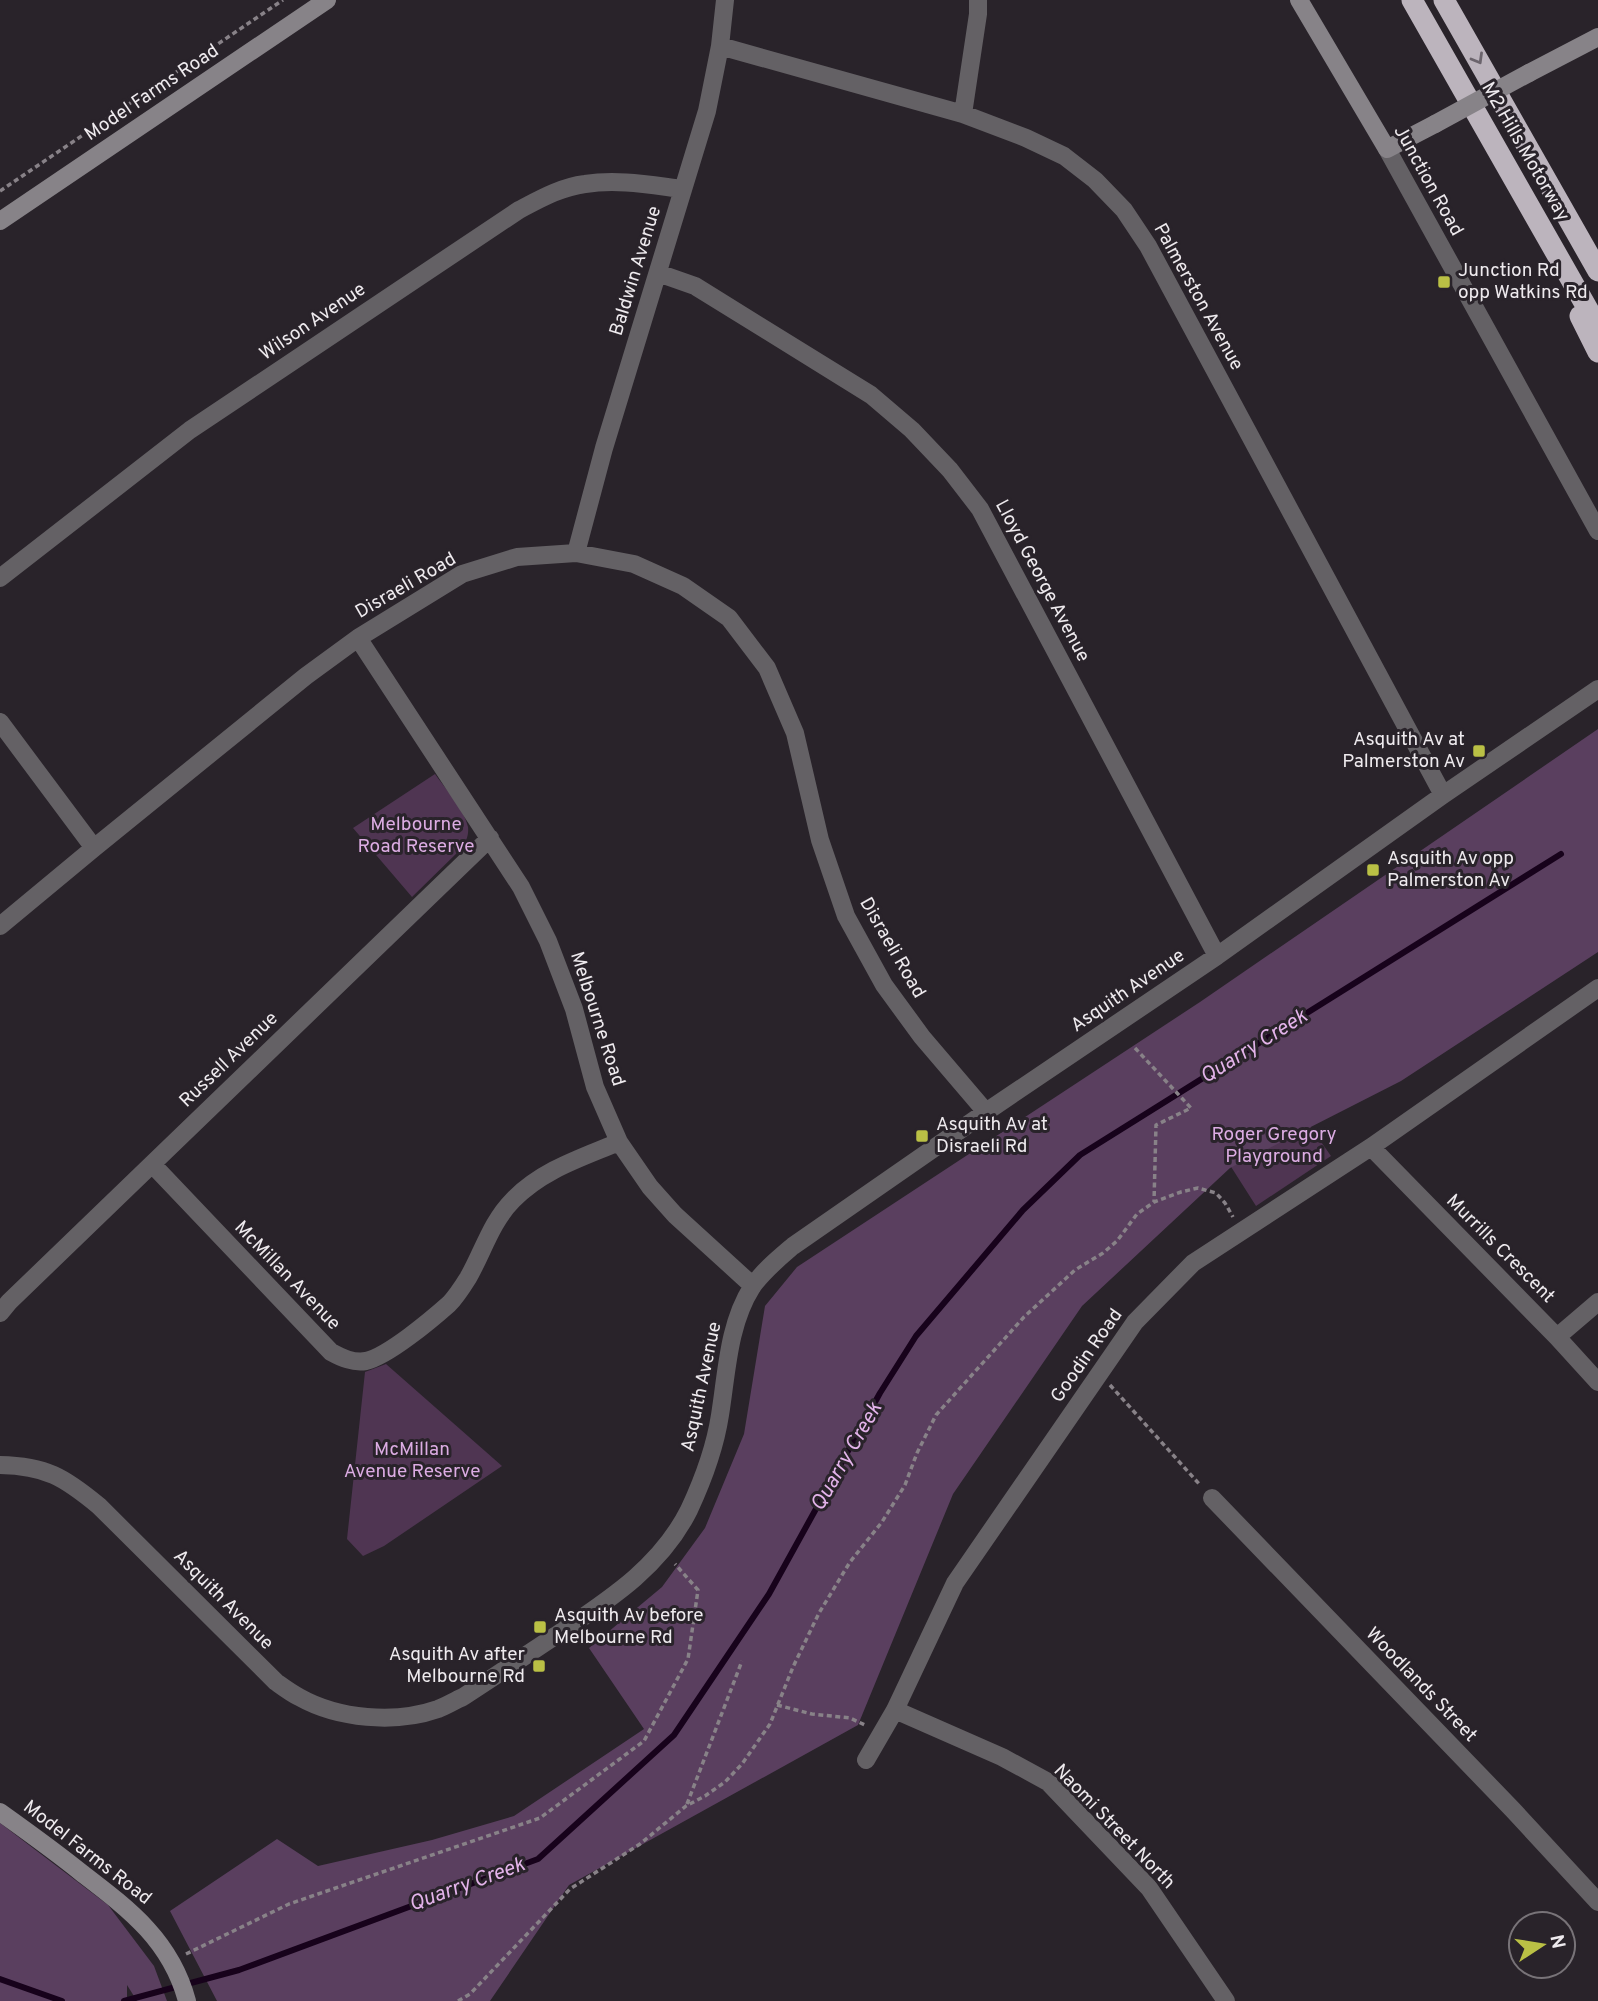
<svg xmlns="http://www.w3.org/2000/svg" width="1598" height="2001" font-family="Overpass,sans-serif">
<style>
.green{fill:#4f3552}
.forest{fill:#5a3f5f}
.lines{fill:none;stroke-linecap:round;stroke-linejoin:round}
.stream{stroke:#17021b;stroke-width:6}
.path{stroke:#888288;stroke-width:3.5;stroke-dasharray:5 3.5;stroke-linecap:butt}
.street{stroke:#646165;stroke-width:18}
.secondary{stroke:#878388;stroke-width:18}
.highway{stroke:#bcb4bd;stroke-width:21}
.secondary-bridge{stroke:#878388;stroke-width:18}
.oneway{stroke:#6b646c}
.poi-dot{fill:#bac045;stroke:#29232a;stroke-width:2.5}
.labels{text-anchor:middle;dominant-baseline:central;stroke-width:6;stroke-linejoin:round;paint-order:stroke}
.street-label{font-size:19px;fill:#eeeaee;stroke:#29232a}
.poi-label{font-size:19px;fill:#eeeaee;stroke:#29232a;text-anchor:start}
.park-label{font-size:19px;fill:#dcace3;stroke:#29232a}
.water-label{font-size:21px;font-style:italic;fill:#e3b3ea;stroke:#29232a}
</style>
<rect width="100%" height="100%" fill="#29232a"/>
<path class="green" d="M435,774C445,788 465,811 468,827C469,835 466,842 462,848L412,897L353,828Z
M1284,1089L1331,1156L1256,1206L1214,1140Z
M386,1364L502,1466L384,1546L363,1556L347,1539L365,1372Z"/>
<path class="forest" d="M1598,729V952L1401,1081L1230,1168L1082,1306L953,1494L858,1725L569,1885L490,2001H217L170,1911L277,1839L318,1866L432,1840L514,1816L644,1729L589,1648L662,1587L705,1528L744,1434L765,1306L797,1267L1200,1002Z
M0,1823L108,1905L154,1966L167,2001H137L127,1985V2001H0Z"/>
<g class="lines">
<path class="stream" d="M0,1979L62,2001
M124,2001L239,1970L538,1859L674,1735L769,1594L880,1393L916,1336L1023,1210L1080,1155L1561,854"/>
<path class="path" d="M0,191L283,0
M1135,1048L1191,1108L1156,1125L1154,1202
M1110,1385L1201,1486
M777,1705L812,1714L850,1718L867,1726
M687,1804L742,1661
M186,1954L289,1904L540,1818L644,1741L688,1659L698,1590L675,1564
M458,2001L470,1994L570,1889L640,1844L686,1806L705,1796L725,1782L742,1764L770,1724L793,1667L819,1613L850,1562L882,1522L905,1485L917,1453L936,1415L1024,1317L1075,1270L1103,1253L1117,1241L1137,1214L1154,1202L1181,1192L1198,1188L1216,1193L1225,1203L1233,1217"/>
<path class="street" d="M720,46L963,114L1026,138L1064,156L1095,180L1124,210L1148,246L1443,795
M963,114L978,14V0
M1387,149L1598,531
M658,273L695,286L871,395L912,430L950,470L980,509L1217,956
M576,553L604,448L707,111L720,46L725,0
M0,578L190,430L519,210C540,199 561,187 585,184C618,179 650,185 683,189
M358,638L521,887L548,941L574,1009L595,1087L619,1142L650,1187L675,1215L753,1286
M0,722L94,848
M0,926L94,848L306,676L358,638L462,574L517,557L576,553L634,564L683,586L729,618L767,668L795,733L820,840L846,916L884,985L922,1037L986,1112
M1371,1147L1557,1337L1598,1382
M152,1164L331,1352C342,1358 353,1363 366,1361C388,1356 431,1320 449,1304C456,1297 463,1286 468,1278C483,1252 491,1222 513,1200C542,1170 581,1158 619,1142
M0,1313L9,1302L490,838
M1557,1337L1598,1302
M0,1465C46,1466 64,1477 99,1506L276,1682C283,1687 291,1693 299,1697C338,1719 395,1724 438,1709C446,1706 454,1701 463,1697C494,1677 525,1656 555,1636C607,1601 660,1568 689,1510C703,1480 715,1448 720,1415C727,1372 728,1325 752,1287C763,1271 779,1258 793,1246L986,1112L1217,956L1443,795L1598,689
M1212,1498L1513,1810L1598,1902
M895,1710L1002,1757L1048,1782L1149,1888L1226,2001
M866,1760L895,1710L955,1583L1135,1322L1193,1263L1371,1147L1598,988"/>
<path class="secondary" d="M1299,0L1387,149L1435,124
M1529,73L1598,37
M0,221L327,0
M0,1812C28,1832 56,1852 83,1874C130,1910 171,1941 187,2001"/>
<path class="highway" d="M1412,0L1598,327
M1444,0L1598,271
M1580,316L1598,352"/>
<path class="secondary-bridge" d="M1435,124L1529,73"/>
</g>
<defs><path id="oneway-chevron" d="M-2-3.5L2.5 0L-2 3.5" fill="none" stroke-width="1.6" stroke-linecap="round" stroke-linejoin="round" transform="scale(1.75)"/></defs>
<use class="oneway" href="#oneway-chevron" transform="translate(1478 59) rotate(60)"/>
<g class="poi-dot">
<rect x="1437" y="275" width="14" height="14" rx="3.5"/>
<rect x="1472" y="744" width="14" height="14" rx="3.5"/>
<rect x="1366" y="863" width="14" height="14" rx="3.5"/>
<rect x="915" y="1129" width="14" height="14" rx="3.5"/>
<rect x="533" y="1620" width="14" height="14" rx="3.5"/>
<rect x="532" y="1659" width="14" height="14" rx="3.5"/>
</g>
<g class="labels">
<g class="street-label">
<text transform="translate(152 93) rotate(-34)">Model Farms Road</text>
<text transform="translate(1525 152) rotate(60)">M2 Hills Motorway</text>
<text transform="translate(1428 181) rotate(61)">Junction Road</text>
<text transform="translate(636 271) rotate(-73)">Baldwin Avenue</text>
<text transform="translate(1198 297) rotate(61)">Palmerston Avenue</text>
<text transform="translate(313 322) rotate(-34)">Wilson Avenue</text>
<text transform="translate(1042 581) rotate(62)">Lloyd George Avenue</text>
<text transform="translate(406 586) rotate(-30)">Disraeli Road</text>
<text transform="translate(892 948) rotate(60)">Disraeli Road</text>
<text transform="translate(1128 991) rotate(-34)">Asquith Avenue</text>
<text transform="translate(597 1019) rotate(72)">Melbourne Road</text>
<text transform="translate(229 1060) rotate(-44)">Russell Avenue</text>
<text transform="translate(1500 1249) rotate(45)">Murrills Crescent</text>
<text transform="translate(287 1276) rotate(46)">McMillan Avenue</text>
<text transform="translate(1087 1356) rotate(-55)">Goodin Road</text>
<text transform="translate(702 1387) rotate(-78)">Asquith Avenue</text>
<text transform="translate(223 1600) rotate(45)">Asquith Avenue</text>
<text transform="translate(1421 1685) rotate(46)">Woodlands Street</text>
<text transform="translate(1114 1827) rotate(46)">Naomi Street North</text>
<text transform="translate(87 1853) rotate(38)">Model Farms Road</text>
</g>
<g class="poi-label">
<text x="1458" y="271">Junction Rd<tspan x="1458" dy="22">opp Watkins Rd</tspan></text>
<text x="1465" y="740" text-anchor="end">Asquith Av at<tspan x="1465" dy="22">Palmerston Av</tspan></text>
<text x="1387" y="859">Asquith Av opp<tspan x="1387" dy="22">Palmerston Av</tspan></text>
<text x="936" y="1125">Asquith Av at<tspan x="936" dy="22">Disraeli Rd</tspan></text>
<text x="554" y="1616">Asquith Av before<tspan x="554" dy="22">Melbourne Rd</tspan></text>
<text x="525" y="1655" text-anchor="end">Asquith Av after<tspan x="525" dy="22">Melbourne Rd</tspan></text>
</g>
<g class="park-label">
<text x="416" y="825">Melbourne<tspan x="416" dy="22">Road Reserve</tspan></text>
<text x="1274" y="1135">Roger Gregory<tspan x="1274" dy="22">Playground</tspan></text>
<text x="412" y="1450">McMillan<tspan x="412" dy="22">Avenue Reserve</tspan></text>
</g>
<g class="water-label">
<text transform="translate(1254 1047) rotate(-32)">Quarry Creek</text>
<text transform="translate(847 1457) rotate(-60)">Quarry Creek</text>
<text transform="translate(467 1885) rotate(-20)">Quarry Creek</text>
</g>
</g>
<g transform="translate(1542 1945) rotate(78)"><circle r="33" fill="#29232a" stroke="#787378" stroke-width="2"/>
<path d="M0-5L12 26L0 18L-12 26Z" fill="#bac045"/>
<text y="-10" font-size="19" font-weight="bold" text-anchor="middle" fill="#eeeaee">N</text>
</g>
</svg>
